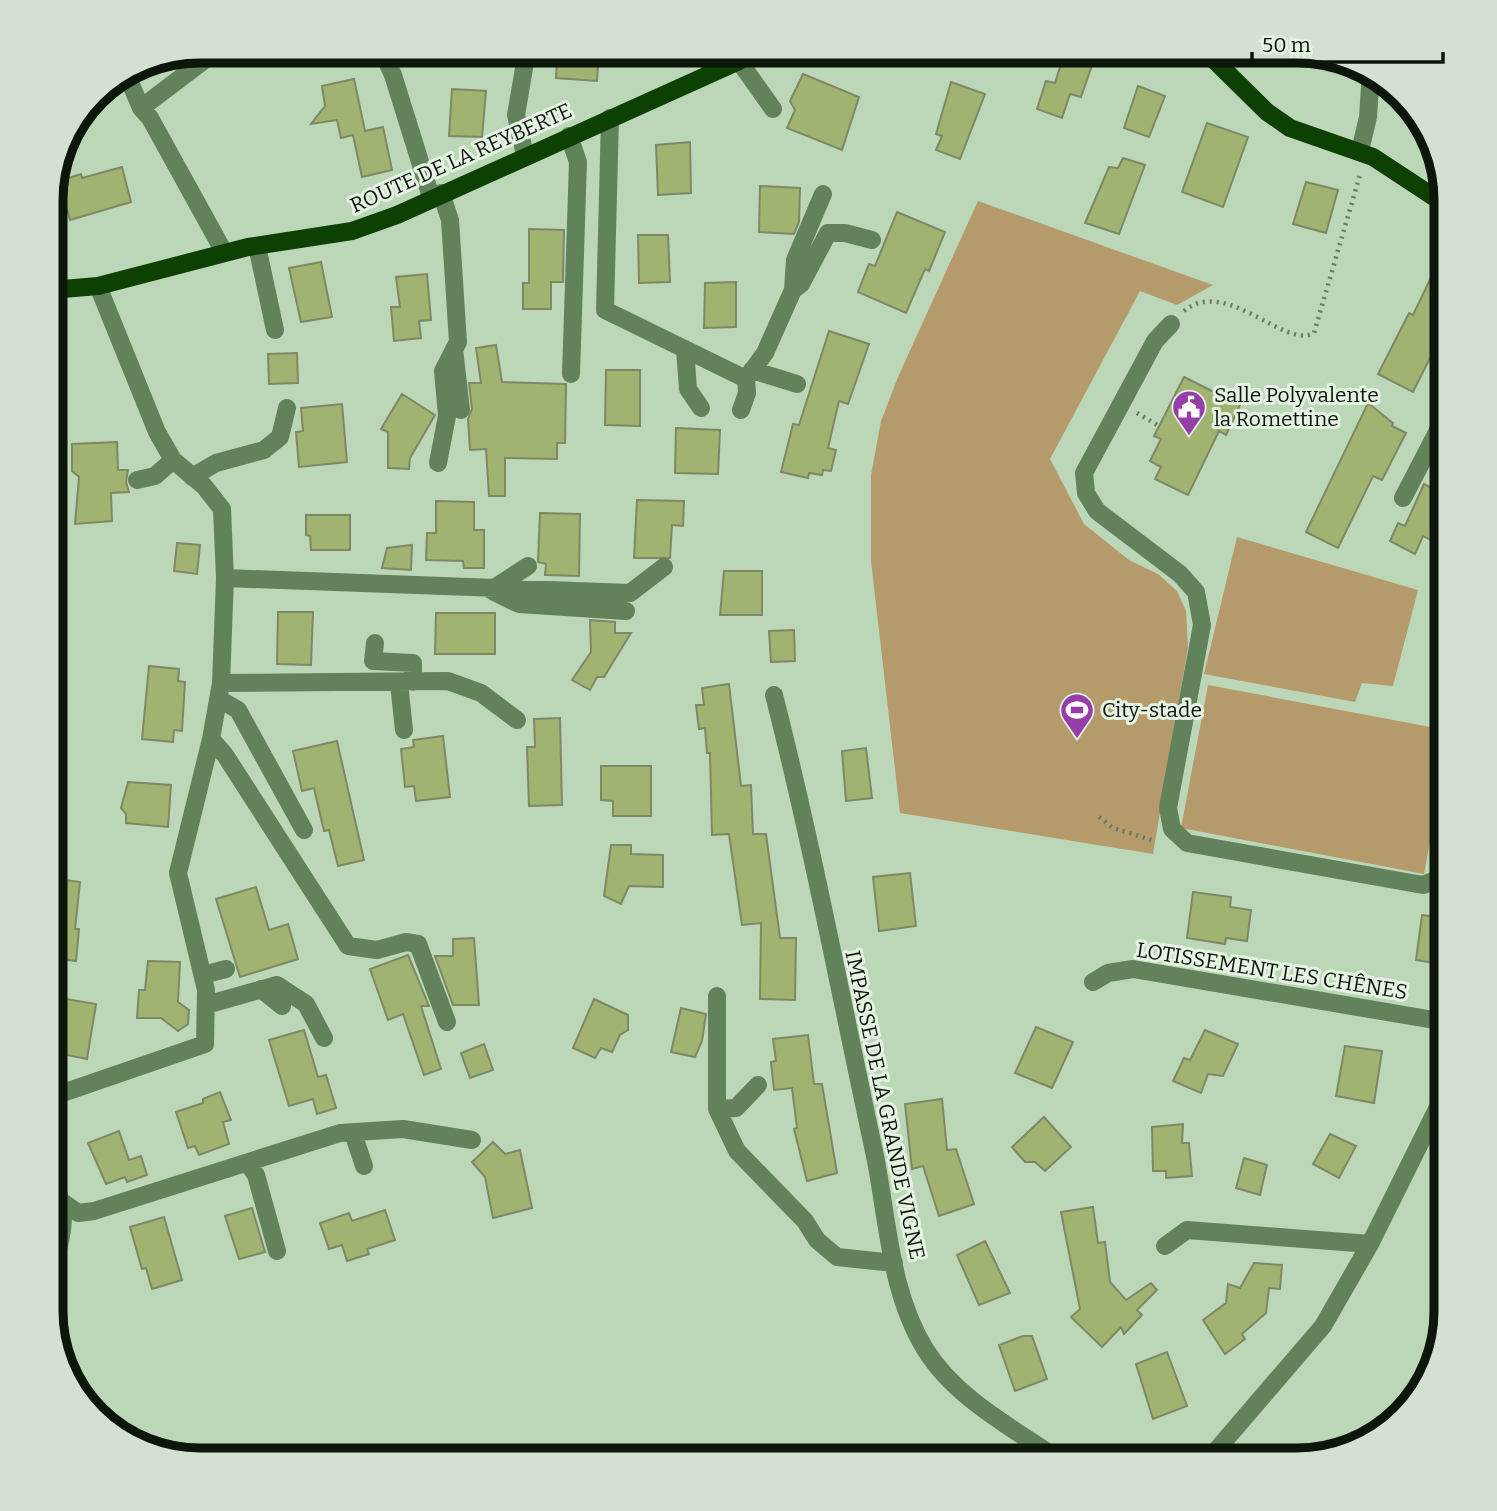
<svg xmlns="http://www.w3.org/2000/svg" width="1497" height="1511" font-family="Bitter,serif">
<style>
.green{fill:#b59a6c}
.building{fill:#a1b371;stroke:#7e8865;stroke-width:2}
.lines{fill:none;stroke-linecap:round;stroke-linejoin:round}
.path{stroke:#677964;stroke-width:4.5;stroke-dasharray:2 5;stroke-linecap:butt}
.minor{stroke:#62825c;stroke-width:18}
.major{stroke:#0d4003;stroke-width:18}
.labels{text-anchor:middle;dominant-baseline:central;stroke-width:6;stroke-linejoin:round;paint-order:stroke}
.street-label{font-size:21px;fill:#0d160b;stroke:#e5f3e3}
.poi-label{font-size:21px;fill:#0d160b;stroke:#e5f3e3;text-anchor:start}
.rim{fill:none;stroke:#0d160b;stroke-width:9}
</style>
<rect width="100%" height="100%" fill="#bcd7b7"/>
<path class="green" d="M978,201L1213,285L1177,305L1140,291L1050,459L1084,524L1129,560L1158,574L1177,591L1186,611L1188,647L1153,854L900,813L871,561V475L881,421L898,377Z
M1237,537L1418,590L1393,686L1362,683L1355,702L1204,674Z
M1208,685L1446,730V755L1424,874L1181,828Z"/>
<path class="building" d="M565,51H599L597,81L556,78L557,59H565Z
M1065,51H1097L1081,97L1070,94L1062,118L1037,109L1046,81L1055,83Z
M803,74L859,97L842,150L787,128L795,110L790,101Z
M354,79L365,131L383,127L392,170L362,177L353,135L341,138L337,120L311,124L325,106L322,86Z
M951,82L985,94L960,159L936,150L942,136L936,134Z
M1138,86L1165,96L1149,137L1124,128Z
M452,89L486,91L482,137L449,136Z
M1207,123L1248,137L1223,207L1182,192Z
M690,142L691,193L658,195L656,145Z
M1123,158L1145,165L1119,234L1085,223L1109,167L1118,168Z
M122,167L131,202L70,220L59,181L81,174L82,178Z
M1306,182L1338,190L1326,233L1293,224Z
M760,186L800,188L799,222L794,234L759,232Z
M897,212L945,232L929,271L925,269L906,313L858,292L869,264L875,266Z
M529,229L564,230L563,282H551V309H523V283H529Z
M638,235H668L670,282L639,283Z
M1446,246V326L1413,392L1378,374L1409,313L1413,315Z
M321,262L332,317L301,322L289,268Z
M427,274L431,320L419,321L421,338L394,341L391,307H400L396,277Z
M736,282V327L704,328L705,283Z
M829,331L869,344L848,404L839,401L828,448L836,450L831,471L823,470L822,475L809,473L808,478L781,472L793,424L799,425Z
M496,345L502,382L566,384L565,443H557V459L505,458V496H489L486,449L470,450L468,419L472,409L469,383H481L476,348Z
M297,353L298,383L269,384L268,354Z
M606,370H640V426L605,425Z
M1184,377L1240,405L1226,435L1219,431L1188,495L1155,479L1161,467L1150,461L1161,439L1154,436Z
M402,394L435,415L410,458L409,469L388,468V432L381,429Z
M1368,403L1393,423L1392,426L1406,433L1382,480L1373,476L1338,548L1306,532Z
M342,404L347,462L299,467L296,432L303,431L301,408Z
M676,428L720,430L718,474L675,473Z
M117,442L118,470H128L126,482L129,492L111,493L112,521L75,524L79,477L72,471V444Z
M1424,484L1446,496V518L1435,542L1423,536L1415,554L1390,541L1398,523L1405,526Z
M637,500L684,501L683,526L672,525L670,558H634Z
M436,501L474,502V530H484V568H464L463,561L426,560L427,533H436Z
M540,513L580,514L579,576L545,575L546,564L538,562Z
M306,515H350V550H311L310,536L306,535Z
M177,543L200,545L197,574L174,571Z
M412,545L411,570L382,568L387,548Z
M724,571H762V615H720Z
M278,612H313L311,665L277,664Z
M436,613H495V654H435Z
M590,620L615,622V633H631L604,677H597L590,690L572,680L591,652Z
M794,630L795,661L771,662L769,631Z
M149,666L179,669L178,681L185,682L182,731L174,730L173,742L142,739Z
M729,684L741,786L751,785L753,834H766L780,938H796L795,1000L760,999L761,923L742,925L729,834L712,835L710,753H707L705,728L699,729L696,705H704L702,688Z
M560,718L562,805L529,806L527,747H535L534,719Z
M443,736L450,797L416,801L414,786L405,787L401,749L414,747L413,740Z
M337,741L364,860L338,866L329,830L324,831L314,788L302,791L293,751Z
M866,748L872,798L846,801L842,751Z
M601,766H651V816H613V801L601,800Z
M128,782L171,785L168,827L126,823V814L121,808Z
M611,845H631V854L663,855V887L629,886L621,904L604,896Z
M910,873L916,926L879,931L873,877Z
M51,878L80,882L75,929H79L76,961L53,958L56,931L51,930Z
M256,887L269,930L288,924L298,959L240,977L216,899Z
M1193,892L1231,897L1230,907L1251,910L1247,941L1226,938L1225,944L1187,938Z
M1422,915L1446,918V965L1416,960Z
M474,938L479,1005H453L435,956H453V939Z
M408,955L429,1006H421L441,1069L424,1075L403,1014L388,1020L370,969Z
M148,961L180,962L178,1002L189,1010L188,1024L178,1031L161,1018H137L139,990H145Z
M66,999L96,1004L87,1059L57,1053Z
M594,999L628,1015V1030L620,1035L612,1052L601,1048L595,1058L573,1048Z
M681,1008L706,1014L702,1041L695,1057L671,1052Z
M1036,1027L1073,1042L1052,1088L1015,1073Z
M304,1030L318,1077L326,1075L336,1108L317,1114L313,1099L289,1106L269,1040Z
M1205,1030L1238,1044L1223,1076L1208,1074L1201,1093L1173,1081L1184,1058L1190,1060Z
M808,1035L814,1084H822L837,1173L807,1181L794,1129L797,1128L792,1088L774,1090L771,1062L776,1061L773,1039Z
M484,1044L493,1070L470,1078L461,1053Z
M1345,1046L1382,1051L1374,1103L1336,1096Z
M220,1092L231,1120L223,1122L229,1144L199,1155L195,1146L188,1148L176,1112L203,1103V1099Z
M942,1099L947,1150L956,1149L974,1204L939,1216L923,1166L912,1169L905,1104Z
M1044,1117L1071,1147L1045,1171L1035,1162H1025L1012,1147Z
M1183,1124L1182,1143H1189L1192,1176L1166,1178V1171H1153L1152,1127Z
M119,1131L129,1160L141,1156L147,1175L127,1182L125,1177L106,1184L88,1143Z
M1330,1134L1356,1146L1339,1178L1313,1164Z
M493,1142L505,1154L520,1150L532,1208L493,1218L485,1177L472,1162Z
M1244,1158L1267,1165L1260,1195L1236,1188Z
M1093,1207L1098,1243L1105,1242L1110,1282L1126,1300L1151,1283L1157,1290L1137,1310L1142,1315L1124,1334L1121,1327L1102,1347L1071,1317L1080,1309L1061,1212Z
M252,1208L265,1252L239,1259L225,1216Z
M385,1210L395,1240L367,1249L369,1254L347,1261L342,1245L329,1249L320,1223L349,1213L352,1221Z
M164,1217L182,1280L152,1289L146,1268L142,1269L130,1227Z
M985,1241L1010,1293L979,1305L957,1255Z
M1254,1263L1282,1265L1280,1289L1269,1288L1266,1313L1242,1334L1245,1339L1225,1354L1203,1320L1226,1303L1228,1284L1240,1288Z
M1023,1336H1032L1047,1379L1015,1391L999,1345Z
M1167,1352L1187,1406L1153,1419L1136,1364Z"/>
<g class="lines">
<path class="path" d="M1184,311C1226,276 1285,350 1314,333L1360,175
M1137,413L1159,426
M1099,817L1113,828L1155,841"/>
<path class="minor" d="M382,51L393,75L431,197
M708,51L711,73
M739,61L773,109
M126,73L141,108L150,118L224,252
M141,108L215,52
M610,118L605,310L746,379L765,353L793,290L795,260L823,194
M569,136L578,162L571,374
M1360,151L1368,117L1371,72
M525,155L516,115L527,51
M257,246L275,330
M793,290L801,284L828,233H845L872,240
M1171,324L1155,341L1084,473L1086,493L1097,511L1180,574L1196,592L1202,625L1168,808L1172,829L1187,843L1423,885L1446,876
M454,349L461,410
M685,349L688,389L701,408
M752,370L797,384
M741,410L747,393L746,379
M438,463L447,416L443,371L458,342L450,220L441,193
M192,477L216,463L264,450L280,437L287,408
M137,480L155,476L173,460
M1403,498L1446,415
M225,578L630,593L664,567
M491,590L528,566
M494,592L519,604L626,611
M375,643L373,661L413,663V682
M221,683L448,681L481,693L517,720
M399,683L404,730
M774,695C813,848 842,1003 875,1156C888,1221 890,1292 925,1349C955,1398 1013,1428 1059,1460
M219,699L238,710L304,830
M211,739L225,755L348,946L377,950L406,942L418,944L447,1022
M203,975L226,969
M1093,982L1108,973L1133,969L1446,1022
M261,989L282,1006
M717,996V1109L736,1108L758,1085
M206,1005L277,985L306,1004L324,1038
M51,1097L205,1044L206,990L178,873L211,739L221,683L225,578L222,509L204,486L173,460L157,432L98,286
M717,1109L737,1151L805,1221L817,1240L837,1257L894,1263
M353,1133L364,1166
M248,1164L256,1175L277,1251
M64,1203L78,1213L94,1211L340,1133L403,1129L472,1140
M1165,1246L1187,1230L1370,1244
M51,1273C64,1230 69,1215 51,1173
M1208,1460L1323,1326L1370,1244L1446,1091"/>
<path class="major" d="M1205,51L1267,112L1290,128L1373,157L1446,205
M51,290L98,286L248,247L352,231L397,215L739,61L753,51"/>
</g>
<defs>
<g id="civic-pin" transform="scale(1.75)"><path d="M0 17L-7.5 6A9.5 9.5 0 1 1 7.5 6Z" fill="#973da8" stroke="#e5f3e3"/><path d="M-.6-6.5H3V-4.5H.6V-3L4-1V1h2V6H-6V1h2V-1L-.6-3ZM-1.2 2.5V6h2.4V2.5Z" fill="#fff"/></g>
<g id="stadium-pin" transform="scale(1.75)"><path d="M0 17L-7.5 6A9.5 9.5 0 1 1 7.5 6Z" fill="#973da8" stroke="#e5f3e3"/><path d="M0-5a6.5 5 0 1 0 0 10a6.5 5 0 1 0 0-10ZM-3.5-1.8h7v3.6h-7Z" fill="#fff"/></g>
</defs>
<g fill-rule="evenodd">
<use href="#civic-pin" x="1189" y="407"/>
<use href="#stadium-pin" x="1077" y="710"/>
</g>
<g class="labels">
<g class="street-label">
<text transform="translate(461 158) rotate(-24)">ROUTE DE LA REYBERTE</text>
<text transform="translate(1272 971) rotate(9)">LOTISSEMENT LES CHÊNES</text>
<text transform="translate(885 1105) rotate(78)">IMPASSE DE LA GRANDE VIGNE</text>
</g>
<g class="poi-label">
<text x="1214" y="395">Salle Polyvalente<tspan x="1214" dy="24">la Romettine</tspan></text>
<text x="1102" y="710">City-stade</text>
</g>
</g>
<path d="M0 0H1497V1511H0ZM200 63H1297A137 137 0 0 1 1434 200V1311A137 137 0 0 1 1297 1448H200A137 137 0 0 1 63 1311V200A137 137 0 0 1 200 63Z" fill="#d4e1d2" fill-rule="evenodd"/>
<path class="rim" d="M200 63H1297A137 137 0 0 1 1434 200V1311A137 137 0 0 1 1297 1448H200A137 137 0 0 1 63 1311V200A137 137 0 0 1 200 63Z"/>
<path d="M1252 52v10h191v-10" fill="none" stroke="#0d160b" stroke-width="3.5"/>
<text x="1262" y="52" font-size="21" fill="#0d160b" stroke="#e5f3e3" stroke-width="5" paint-order="stroke">50 m</text>
</svg>
